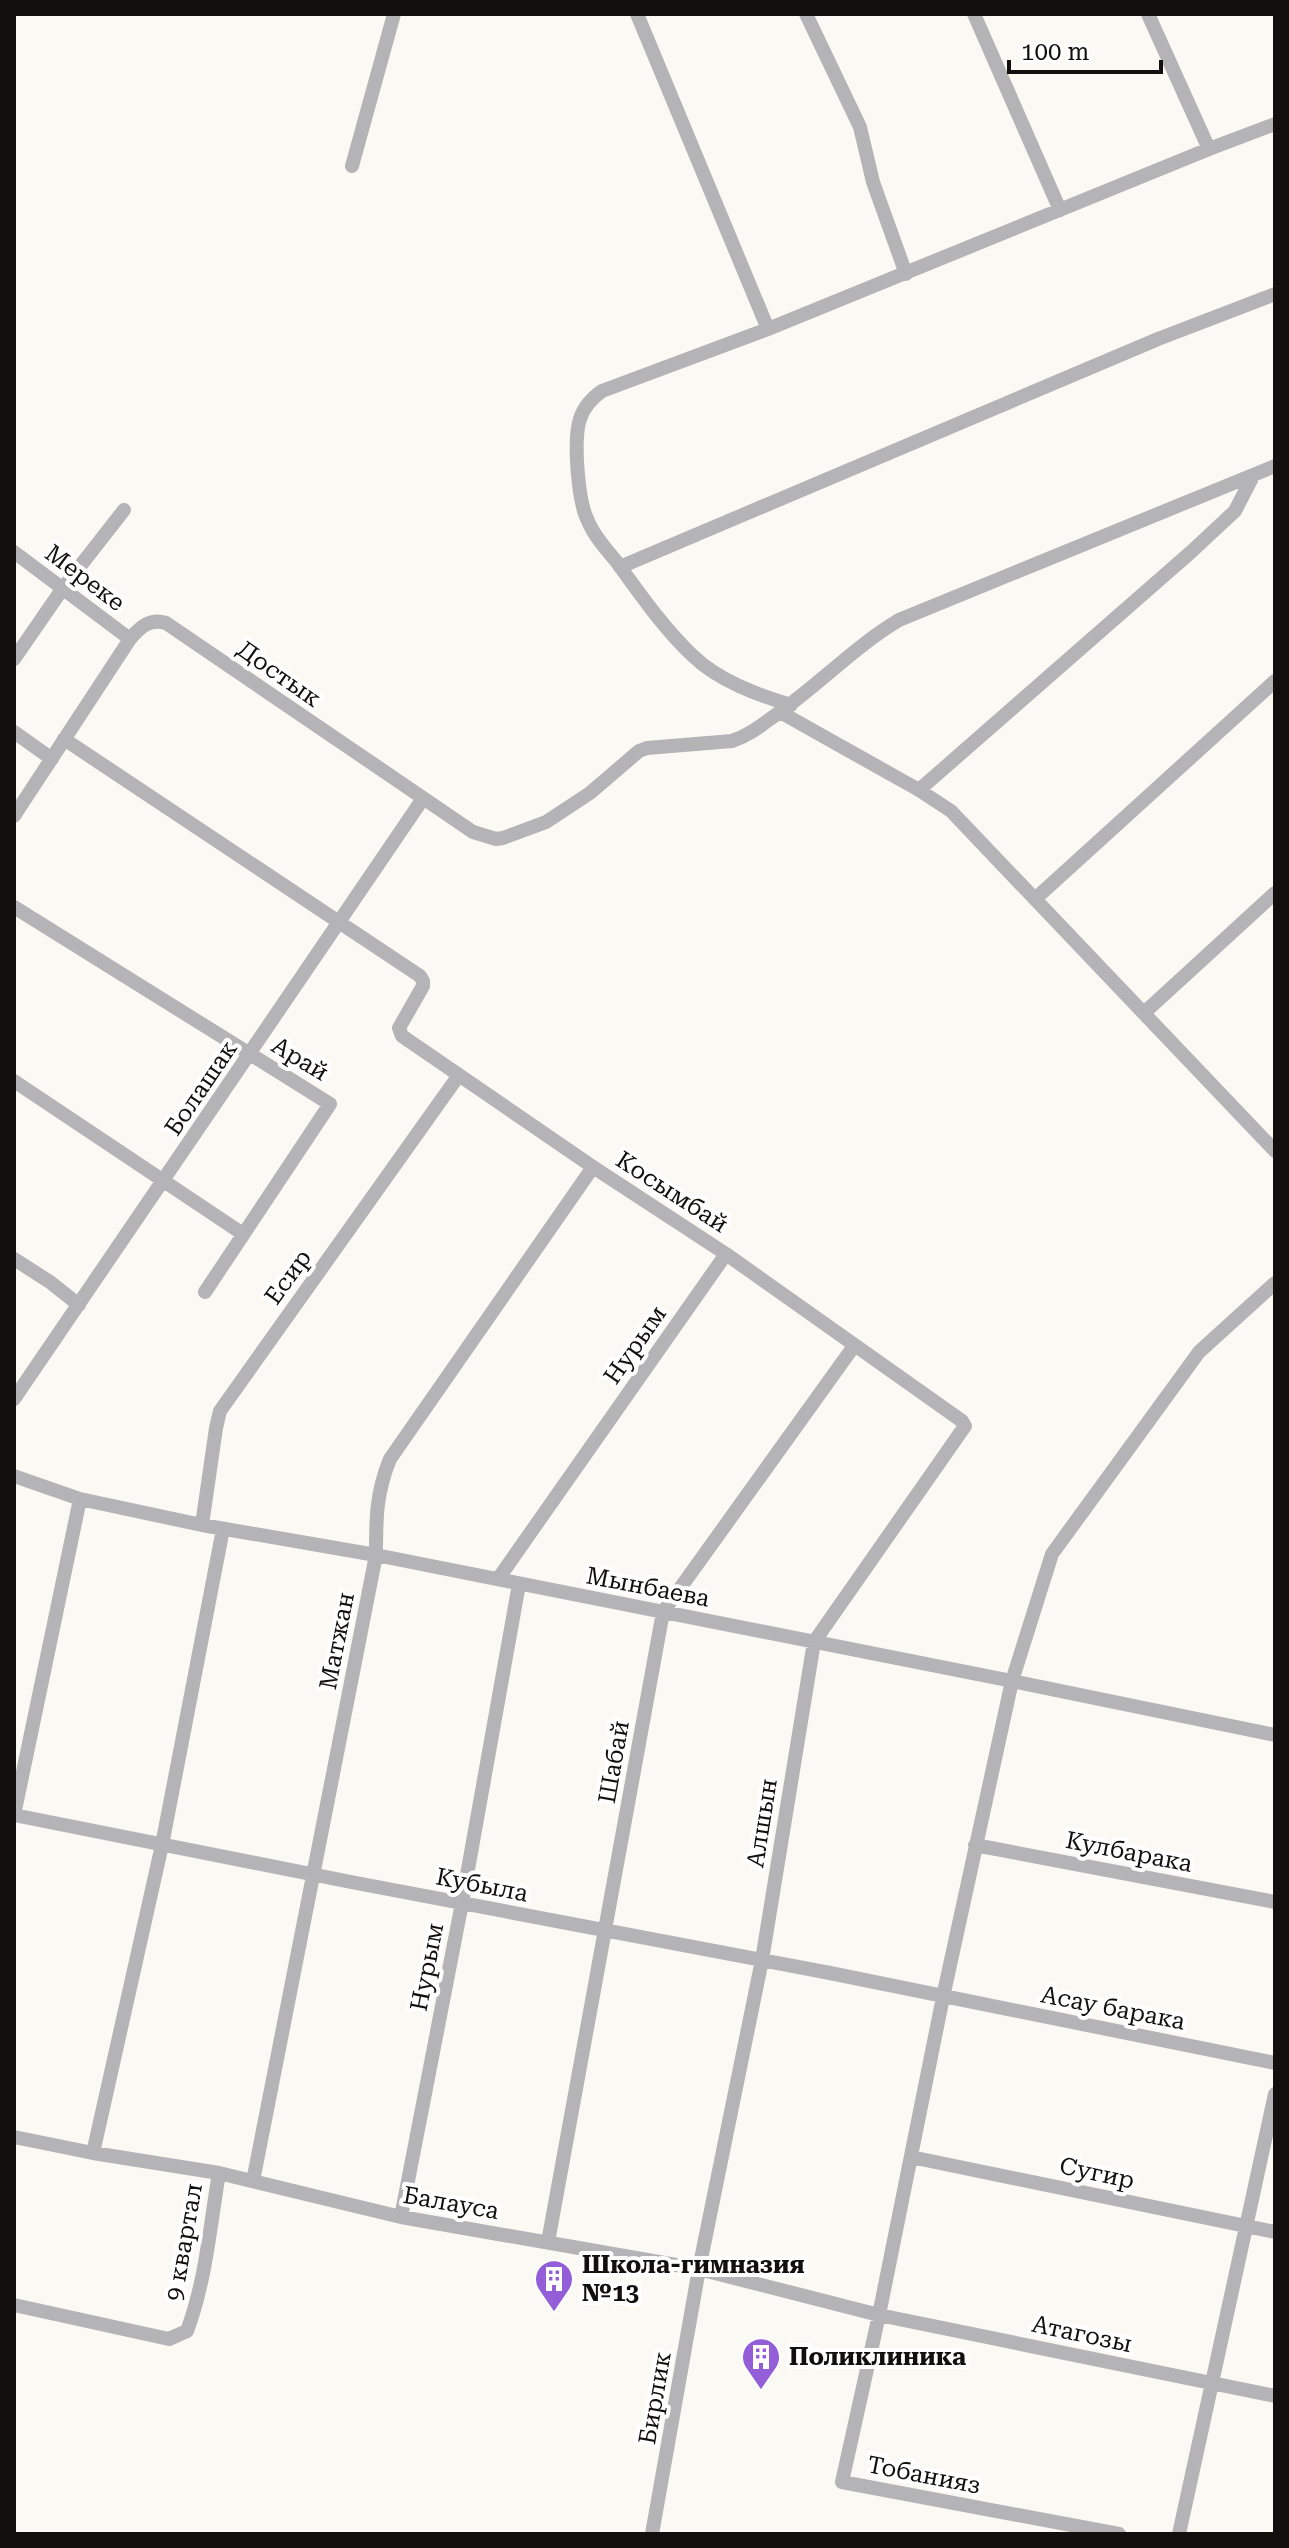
<svg xmlns="http://www.w3.org/2000/svg" width="1289" height="2548" font-family="'Roboto Serif',serif">
<style>
.lines{fill:none;stroke-linecap:round;stroke-linejoin:round}
.minor{stroke:#b4b4b6;stroke-width:14}
.labels{text-anchor:middle;dominant-baseline:central;stroke-width:8;stroke-linejoin:round;paint-order:stroke}
.street-label{font-size:24px;fill:#11100f;stroke:#fff}
.poi-label{font-size:24px;font-weight:bold;fill:#11100f;stroke:#fff;text-anchor:start}
</style>
<rect width="100%" height="100%" fill="#faf9f4"/>
<g class="lines">
<path class="minor" d="M637,14L768,329
M806,14L860,127L873,182L906,274
M974,14L1060,210
M1148,14L1209,149
M352,166L394,14
M14,552L130,639
M620,567L1158,339L1275,294
M14,659L63,588L124,510
M791,705C758,695 719,681 693,656C664,629 640,594 616,561C606,549 594,536 588,521C578,502 573,440 580,419C584,406 592,398 602,391L768,329L1209,149L1275,124
M780,712L919,790L1191,552L1235,511L1253,476
M14,732L52,759
M64,739L420,976L423,981V986L399,1028L402,1036L593,1167L726,1254L962,1421L965,1426L814,1642L762,1960L699,2269L652,2534
M919,790L951,811L1275,1151
M14,816L130,639C140,627 150,618 166,623L473,832L496,839L503,838L546,822L590,793L639,751L647,748L732,741C747,736 758,728 770,719C815,689 852,648 899,620L1275,466
M1035,899L1275,681
M14,907L330,1104L205,1292
M1144,1013L1275,893
M14,1081L243,1234
M14,1259L50,1282L79,1305
M14,1399L422,800
M14,1476L80,1499L202,1525L376,1555L1012,1681L1275,1735
M202,1525L216,1428L220,1411L459,1075
M498,1579L726,1254
M14,1815L351,1882L830,1973L1275,2063
M14,1815L80,1499
M975,1845L1275,1902
M14,2137L93,2153L219,2173L401,2217L699,2269L879,2315L1275,2396
M93,2153L162,1845L223,1529
M911,2157L1275,2232
M253,2181L376,1555C376,1519 376,1493 390,1459L593,1167
M401,2217L462,1903L519,1584
M548,2242L663,1612L854,1346
M14,2305L169,2339L187,2331C206,2280 210,2226 219,2173
M1119,2534L842,2482L879,2315L943,1997L1012,1681L1052,1554L1199,1352L1275,1283
M1179,2534L1275,2094"/>
</g>
<defs>
<g id="building-pin" transform="scale(2)"><path d="M0 17L-7.5 6A9.5 9.5 0 1 1 7.5 6Z" fill="#935ed7" stroke="#fff"/><path d="M-4-6H4V6H1V3H-1V6H-4ZM-2.5-4.3h1.7v1.8h-1.7ZM.8-4.3h1.7v1.8H.8ZM-2.5-1h1.7V.8h-1.7ZM.8-1h1.7V.8H.8Z" fill="#fff"/></g>
</defs>
<g fill-rule="evenodd">
<use href="#building-pin" x="554" y="2279"/>
<use href="#building-pin" x="761" y="2357"/>
</g>
<g class="labels">
<g class="street-label">
<text transform="translate(85 578) rotate(37)">Мереке</text>
<text transform="translate(279 674) rotate(35)">Достык</text>
<text transform="translate(300 1059) rotate(31)">Арай</text>
<text transform="translate(201 1088) rotate(-56)">Болашак</text>
<text transform="translate(672 1192) rotate(33)">Косымбай</text>
<text transform="translate(288 1277) rotate(-54)">Есир</text>
<text transform="translate(635 1345) rotate(-55)">Нурым</text>
<text transform="translate(648 1587) rotate(11)">Мынбаева</text>
<text transform="translate(337 1641) rotate(-79)">Матжан</text>
<text transform="translate(614 1762) rotate(-80)">Шабай</text>
<text transform="translate(762 1823) rotate(-81)">Алшын</text>
<text transform="translate(1129 1852) rotate(11)">Кулбарака</text>
<text transform="translate(482 1885) rotate(11)">Кубыла</text>
<text transform="translate(427 1967) rotate(-79)">Нурым</text>
<text transform="translate(1113 2008) rotate(11)">Асау барака</text>
<text transform="translate(1097 2173) rotate(12)">Сугир</text>
<text transform="translate(451 2203) rotate(10)">Балауса</text>
<text transform="translate(184 2242) rotate(-80)">9 квартал</text>
<text transform="translate(1082 2334) rotate(12)">Атагозы</text>
<text transform="translate(655 2398) rotate(-80)">Бирлик</text>
<text transform="translate(924 2475) rotate(11)">Тобанияз</text>
</g>
<g class="poi-label">
<text x="582" y="2265">Школа-гимназия<tspan x="582" dy="28">№13</tspan></text>
<text x="789" y="2357">Поликлиника</text>
</g>
</g>
<rect width="1289" height="2548" fill="none" stroke="#11100f" stroke-width="32"/>
<path d="M1009 60v12h152v-12" fill="none" stroke="#11100f" stroke-width="4"/>
<text x="1021" y="60" font-size="24" fill="#11100f" stroke="#ffffff" stroke-width="6" paint-order="stroke">100 m</text>
</svg>
